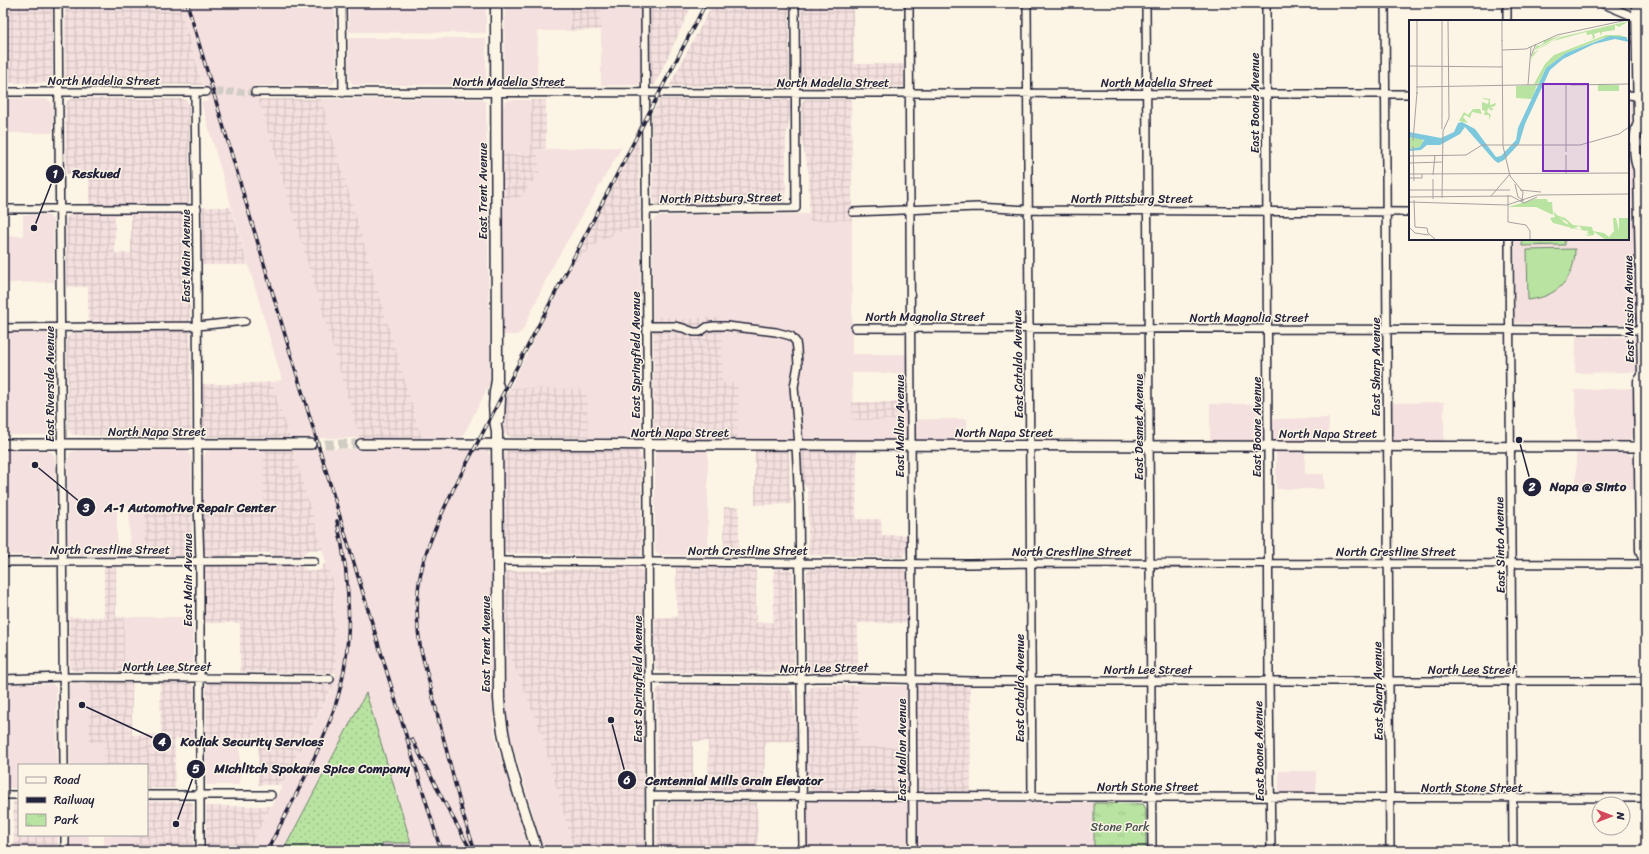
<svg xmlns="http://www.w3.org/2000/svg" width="1649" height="854" font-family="Sriracha,sans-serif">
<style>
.built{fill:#f4e0de}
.industrial{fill:url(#industrial-grid);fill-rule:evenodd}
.grass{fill:url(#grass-dots);stroke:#6d826e}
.park{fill:url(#park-tufts);stroke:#6d826e}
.pitch{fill:#b8e3a0;stroke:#6d826e}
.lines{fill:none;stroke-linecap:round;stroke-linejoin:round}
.minor-tunnel{stroke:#d0cbc3;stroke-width:7;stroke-dasharray:7 3.5;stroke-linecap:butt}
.secondary-tunnel{stroke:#d0cbc3;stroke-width:9;stroke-dasharray:9 4.5;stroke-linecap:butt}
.minor-casing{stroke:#22223b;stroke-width:10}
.secondary-casing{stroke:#22223b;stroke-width:12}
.primary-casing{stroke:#22223b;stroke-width:13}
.minor{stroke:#fcf5e5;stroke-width:7}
.secondary{stroke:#fcf5e5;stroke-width:9}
.primary{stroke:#fcf5e5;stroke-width:10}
.rail-casing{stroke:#22223b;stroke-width:3.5}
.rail{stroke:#fcf5e5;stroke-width:2;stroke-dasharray:6;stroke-linecap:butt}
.labels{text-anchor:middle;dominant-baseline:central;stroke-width:3;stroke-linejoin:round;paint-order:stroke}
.street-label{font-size:12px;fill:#22223b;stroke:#fcf5e5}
.park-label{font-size:12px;fill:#485254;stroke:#fcf5e5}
.inset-road{fill:none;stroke:#a5a1a1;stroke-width:1}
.view{fill:#7b2cbf;fill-opacity:0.15;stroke:#7b2cbf;stroke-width:2}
.inset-edge{fill:none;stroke:#22223b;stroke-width:2}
.leader{fill:none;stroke:#22223b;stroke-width:1.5}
.callout-dot{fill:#22223b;stroke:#fcf5e5;stroke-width:1.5}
.mark-label{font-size:12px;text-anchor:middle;font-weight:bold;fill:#fff}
.callout-label{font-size:13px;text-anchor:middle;font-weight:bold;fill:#22223b;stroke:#fcf5e5;stroke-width:3;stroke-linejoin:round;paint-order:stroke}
</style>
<defs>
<pattern id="industrial-grid" width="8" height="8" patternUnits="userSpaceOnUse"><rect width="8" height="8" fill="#f4e0de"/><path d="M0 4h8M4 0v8" fill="none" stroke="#d1c0bf"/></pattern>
<pattern id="grass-dots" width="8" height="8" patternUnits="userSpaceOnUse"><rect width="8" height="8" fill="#b8e3a0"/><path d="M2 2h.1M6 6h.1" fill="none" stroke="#9ec28b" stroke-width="1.8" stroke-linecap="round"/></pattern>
<pattern id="park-tufts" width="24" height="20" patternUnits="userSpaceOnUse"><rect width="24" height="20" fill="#b8e3a0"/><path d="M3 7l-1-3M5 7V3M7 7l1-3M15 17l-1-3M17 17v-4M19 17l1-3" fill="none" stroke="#9ec28b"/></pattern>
</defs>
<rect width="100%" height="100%" fill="#fcf5e5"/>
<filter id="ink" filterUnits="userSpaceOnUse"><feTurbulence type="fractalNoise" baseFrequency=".025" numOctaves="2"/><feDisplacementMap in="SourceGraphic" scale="8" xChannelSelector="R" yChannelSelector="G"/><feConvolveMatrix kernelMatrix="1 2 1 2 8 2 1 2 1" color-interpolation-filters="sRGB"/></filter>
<g filter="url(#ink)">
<path class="built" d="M179,3H335L336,78L334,83L331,85L254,86L360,438H290L272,382L282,380L201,102L208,101Z
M349,3H486V33L349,32Z
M505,3H569L570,31H538L537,85H512L507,82L504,76Z
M601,3H641V81L639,84L636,85H601Z
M349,38H486V83L482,85H354L349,79Z
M3,98L47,99L51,102L53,107V133H7L8,201H3Z
M321,99H481L486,102L490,383L462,438H422Z
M509,100H531V153L503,154V107L505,102Z
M1628,100H1631L1636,324L1515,323V239H1628Z
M622,147L551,269L523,330L517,335H502L503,198H520L538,149Z
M809,214V221L852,220V354H906V373H852L853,420L967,419V440H738V384L722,383V318L653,317V221L658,216Z
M3,215H7V236H23V215H48L53,220L54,282L8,283V318H3Z
M640,228L641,432L639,436L634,439L588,438L587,389L510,388L571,266L596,244L617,233Z
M3,332L49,333L53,336L55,427L50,435H3Z
M1576,336L1634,337L1636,339V372L1575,373Z
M1635,388L1634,432L1630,440L1626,441H1577L1575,390Z
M1444,402V441L1391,442V403Z
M1210,404H1259L1260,419L1329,418L1328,441L1210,440Z
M480,448L487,450L490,457L493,723L497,745L529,851H413L366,694L283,851H248L331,691L336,673L334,583L327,565L293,449Z
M183,449L188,451L191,457L192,505H145V555L130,556L129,506H117V555H70L68,552V459L70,453L76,450Z
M212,449H264V505H203V458L206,452Z
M659,449H708V556L660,555L655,550V453Z
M3,450L48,451L53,453L55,459L56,551L51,555H3Z
M1276,451H1305V474H1324V489H1276Z
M1577,453H1626L1630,455L1635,461V489L1576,490V455Z
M3,567H7L8,670H3Z
M124,617H193V669L191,672L124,671Z
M505,643L541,733L574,851H544L510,735L506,710Z
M73,683H89V742H104V765H70L69,686Z
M3,684H53L56,688L57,765H19V788H3Z
M858,685L907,686L908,688L909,747H859Z
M206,739H240V785H206Z
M1279,771H1316V793H1279Z
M814,801L1094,803V851H807V807L809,802Z
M70,835H89V851H70Z
M104,835H133L134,851H104Z"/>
<path class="industrial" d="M3,3H52V76L48,83H3Z
M65,3H179L203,85L73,84L69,82L65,76Z
M569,3H601V30L570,31Z
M650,3H693L654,87L650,82Z
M713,3H789V80L788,85L785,86H669Z
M801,3H853L854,64H904V87H806L803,84L801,80Z
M72,98L183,99L187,101L189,105L191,430L188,435L183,438L74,435L70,433L68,428L67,338L71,333H88V287H66V219L70,214H89V174H66L65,106L67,101ZM115,215H131V253H115Z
M258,99H321L422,438H360Z
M660,99H786L790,100L792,103L786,138V203L658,204L655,203L653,200L652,114Z
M805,99H851L852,220L809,221V174L801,137L802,102Z
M531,100H546V148L538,149L539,173L520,198H503V154L531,153Z
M639,137L640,228L617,233L596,244L571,266Z
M202,207H231L248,265H202Z
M653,317L722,318V383H738V440H661L656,438L654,434Z
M272,382L290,438L208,437L205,436L203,432L202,384H239Z
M510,388L587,389L588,438L511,437L505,434L503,430V403Z
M852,402H906V420H853Z
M512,448L634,449L639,452L641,457L642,552L641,555L638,556L505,553L503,457L507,450Z
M264,449H293L323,550H309L301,556H272L270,553H234L231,556H207L204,553L203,505H264Z
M755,449L789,450L790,491L792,504L755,505Z
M802,449H857L856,519H881L882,535H907V552L902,557L808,555V490L801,480L800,452Z
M145,505H192V554L189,556L145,555Z
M724,507H739V556H724Z
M324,564L327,565L334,583L336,673L240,672V623H204V568L208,565L301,566L307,570L314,572L321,569Z
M104,565H116V617H124V671H73L70,668L69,617H104Z
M636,567L641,569L643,575L644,851H574L541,733L505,643V571Z
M676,567L756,568V622H773L774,568H786L791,569L793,573L794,663L793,668L790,671L784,672L663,673L658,671L655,667V617H677Z
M810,568H902L905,570L907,574L908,623H858V675L814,673L809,671L807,666L806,573Z
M89,683H132V735L161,734L160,683H190L192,684L194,687V739H175V788H147V765H104V742H89Z
M209,683L334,684L282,785H258V740L206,739V686Z
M922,684L970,685L971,793H924L919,791L918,788L917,688L919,685Z
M666,685L786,686L790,688L793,695L797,741L765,742L764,791L709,792L708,741L693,742V791L658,789L657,786L656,693L657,689Z
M817,685H858L859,747H909V788L907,791L904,792H814L807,786L806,696L809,688Z
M13,801H19V835H58V851H14Z
M147,801L192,802L193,805L194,851H134L133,835H147Z
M660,802H757L758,851H656L657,806Z
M206,806H271L248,851H206Z
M383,843H411L413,851H379Z"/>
<path class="grass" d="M366,693L411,843H383L379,851H283Z"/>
<path class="park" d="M1522,239H1564L1565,245L1522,246Z
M1094,803L1143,804L1146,809V851H1094Z"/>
<path class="pitch" d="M1575,249C1575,279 1557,297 1528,300L1527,250Z"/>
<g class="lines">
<path class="minor-tunnel" d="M206,92H255"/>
<path class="secondary-tunnel" d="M311,444H361"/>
<g class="minor-casing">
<path id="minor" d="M58,3L64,765
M342,3L343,93
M645,3L650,851
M909,3L913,848
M1027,3L1032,798
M1146,3L1152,851
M1266,3L1269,682L1271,851
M1385,3L1390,851
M1507,3V21
M1601,3L1637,18
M1637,6L1646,16
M1637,33L1646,26
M3,92H206
M255,92L1410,94
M195,93L197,268L198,503L200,561V851
M1628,95L1638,96
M1642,143L1646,144
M3,209H197
M646,210L796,208L795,3
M853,212L978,207L1029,210L1410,212
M1509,239L1513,851
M647,326H674L683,328L694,332H700L707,327L714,326H727L776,332L791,336L796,342L797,349L798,365L794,387L799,445
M3,328L197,326L245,321
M855,328L1642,330
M796,445L799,503L803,851
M498,561L969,564L1031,563L1646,564
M3,562L314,561
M3,679L63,677L330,679
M650,679L787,680L815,678H855L970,681H1646
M3,795H19
M147,795H271
M650,796L1646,798
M65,835V851"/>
</g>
<g class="secondary-casing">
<path id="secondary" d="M3,444H311
M361,444L1646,447"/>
</g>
<g class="primary-casing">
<path id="primary" d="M496,3L497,380C493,398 493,413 497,432L499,699C502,751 522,802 537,851
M1637,3L1639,123C1634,133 1634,159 1639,169L1643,376L1646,380
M1643,376L1639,381L1641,550L1646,564
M498,386L500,399L499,419"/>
</g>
<use href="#minor" class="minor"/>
<use href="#secondary" class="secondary"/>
<use href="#primary" class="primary"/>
<g class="rail-casing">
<path id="rail" d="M187,3L288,345L441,851
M412,739L442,798L468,845
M267,851C289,807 314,764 331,718C355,654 352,586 337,521
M475,851L463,815L420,646C410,583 426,545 453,490L706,3"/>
</g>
<use href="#rail" class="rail"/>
</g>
</g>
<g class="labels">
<g class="street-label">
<text x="104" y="81">North Madelia Street</text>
<text x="509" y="82">North Madelia Street</text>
<text x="833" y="83">North Madelia Street</text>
<text x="1157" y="83">North Madelia Street</text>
<text transform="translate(1255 103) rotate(-90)">East Boone Avenue</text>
<text transform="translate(483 191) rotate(-90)">East Trent Avenue</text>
<text transform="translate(721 198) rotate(-1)">North Pittsburg Street</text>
<text x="1132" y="199">North Pittsburg Street</text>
<text transform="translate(186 256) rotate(-90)">East Main Avenue</text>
<text transform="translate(1629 309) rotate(-91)">East Mission Avenue</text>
<text x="925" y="317">North Magnolia Street</text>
<text x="1249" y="318">North Magnolia Street</text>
<text transform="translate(636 355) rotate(-90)">East Springfield Avenue</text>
<text transform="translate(1018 364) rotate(-91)">East Cataldo Avenue</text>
<text transform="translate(1376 367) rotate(-90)">East Sharp Avenue</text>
<text transform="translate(50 384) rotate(-90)">East Riverside Avenue</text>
<text transform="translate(900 426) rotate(-90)">East Mallon Avenue</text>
<text transform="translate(1139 427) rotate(-90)">East Desmet Avenue</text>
<text transform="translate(1257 427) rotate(-90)">East Boone Avenue</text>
<text x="157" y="432">North Napa Street</text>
<text x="680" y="433">North Napa Street</text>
<text x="1004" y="433">North Napa Street</text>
<text x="1328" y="434">North Napa Street</text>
<text transform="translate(1500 545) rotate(-91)">East Sinto Avenue</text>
<text x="110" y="550">North Crestline Street</text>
<text x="748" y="551">North Crestline Street</text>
<text x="1072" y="552">North Crestline Street</text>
<text x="1396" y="552">North Crestline Street</text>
<text transform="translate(188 580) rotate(-90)">East Main Avenue</text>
<text transform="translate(486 644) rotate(-90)">East Trent Avenue</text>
<text x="167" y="667">North Lee Street</text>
<text transform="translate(824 668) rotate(-1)">North Lee Street</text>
<text x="1148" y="670">North Lee Street</text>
<text x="1472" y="670">North Lee Street</text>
<text transform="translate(638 679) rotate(-90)">East Springfield Avenue</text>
<text transform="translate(1020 688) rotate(-90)">East Cataldo Avenue</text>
<text transform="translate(1378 691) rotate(-91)">East Sharp Avenue</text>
<text transform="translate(902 750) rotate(-90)">East Mallon Avenue</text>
<text transform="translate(1259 751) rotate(-91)">East Boone Avenue</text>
<text x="1148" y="787">North Stone Street</text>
<text x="1472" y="788">North Stone Street</text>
</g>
<g class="park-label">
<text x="1120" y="827">Stone Park</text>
</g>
</g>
<g transform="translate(1409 20)">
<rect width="220" height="220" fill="#fcf5e5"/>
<path d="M220,1L210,7L206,5V10L193,12L192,16L191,12L185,14L186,18L181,20L184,18L183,14L178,15L177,12L144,21L130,29L121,40L128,25L130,26L135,23L134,21L154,15L143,20L132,26L126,30L125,33L131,28L137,24L152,17ZM74,78L81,79V85L87,83L86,86L80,88H84L83,91L79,88L78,92L82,95L80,100V95H75L76,91L73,90V82L79,84L80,80L74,79V82ZM64,89H71L73,94L63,92L61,98L56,95L54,97L59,103L50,101L55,92L59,95ZM144,191L156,203L171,210L144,203L141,198L146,197Z" fill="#b8e3a0"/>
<path d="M144,194L156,198L164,205L183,207L184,211L195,213L200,217L205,211L204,198H207L210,211L220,220H197L185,212V215L179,216L176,214L180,215L178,212L180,211L171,210L173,209L170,206L162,209L158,202Z" fill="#b8e3a0"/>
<path d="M197,15H210L220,18H194L157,33L137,48L129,64H125L136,44L145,35ZM128,65L123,79L107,78V66ZM189,65H210V71H189ZM0,117L13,118L14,123L11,127L0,129ZM126,179H138L139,182H143L144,195L127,187H99ZM210,198H220V220H210Z" fill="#b8e3a0"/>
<path d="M201,16L217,17L220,22L206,19L185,24L154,39L141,50L116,104L110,124L95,140L89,143L85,140L56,107L51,114L31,125H18L12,130L0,131V129L11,127L15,120L0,117V112L32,118L45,112L49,103L53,102L66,109L87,137L92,136L107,120L109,108L137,48L157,33Z" fill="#7dc8dd"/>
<path class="inset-road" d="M8,0V74M93,20L94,126M93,21V0M93,30L117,29L148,15L218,0M122,36L127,24M0,46L94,47M119,65L122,27M162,65L220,64M7,67L163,64M33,109V0M4,121L8,72M4,126L5,161M94,126L101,156L114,172L113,182M157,132V64M0,136L57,135L73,125H171L210,114L220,107M0,143L34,142M0,154L220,153M157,154V135M24,155L26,135M0,158H13V154M106,164L109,177L115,181M0,170H101M111,170L132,172M99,175V202L117,205L121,211V220M82,176L101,154M0,177L102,176L115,183L128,177M33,178L34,111L40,98L39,0M24,179V159M5,180L6,207L18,208L19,213L27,220M0,182L98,185L128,175L220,174M0,207L6,213L20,215"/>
<path class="view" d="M134,64H179V151H134Z"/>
<rect width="220" height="220" class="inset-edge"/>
</g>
<path class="leader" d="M34 228L55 174M1519 440L1532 487M35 465L86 507M82 705L162 742M176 824L196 769M611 720L627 780"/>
<g class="callout-dot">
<circle cx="34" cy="228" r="4"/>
<circle cx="1519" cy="440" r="4"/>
<circle cx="35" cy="465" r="4"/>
<circle cx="82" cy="705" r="4"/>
<circle cx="176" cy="824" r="4"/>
<circle cx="611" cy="720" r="4"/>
<circle cx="55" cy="174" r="10"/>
<circle cx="1532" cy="487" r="10"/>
<circle cx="86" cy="507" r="10"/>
<circle cx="162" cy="742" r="10"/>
<circle cx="196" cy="769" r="10"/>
<circle cx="627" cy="780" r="10"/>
</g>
<g class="mark-label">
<text x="55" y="178">1</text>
<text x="1532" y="491">2</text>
<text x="86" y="512">3</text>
<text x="162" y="746">4</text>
<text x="196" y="773">5</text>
<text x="627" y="784">6</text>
</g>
<g class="callout-label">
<text x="96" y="178">Reskued</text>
<text x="1588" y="491">Napa @ Sinto</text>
<text x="190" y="512">A-1 Automotive Repair Center</text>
<text x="252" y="746">Kodiak Security Services</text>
<text x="312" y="773">Michlitch Spokane Spice Company</text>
<text x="734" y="785">Centennial Mills Grain Elevator</text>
</g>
<rect width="1649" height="854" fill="none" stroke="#fcf5e5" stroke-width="16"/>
<rect x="8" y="8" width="1633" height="838" fill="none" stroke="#22223b" stroke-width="1.5" filter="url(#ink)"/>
<rect x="18" y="764" width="130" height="72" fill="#fcf5e5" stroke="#a5a1a1"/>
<rect x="26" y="777" width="20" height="6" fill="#fcf5e5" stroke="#a5a1a1"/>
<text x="54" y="784" font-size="12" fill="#22223b">Road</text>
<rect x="26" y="797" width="20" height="6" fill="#22223b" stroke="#a5a1a1"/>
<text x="54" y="804" font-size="12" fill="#22223b">Railway</text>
<rect x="26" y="814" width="20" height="12" fill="url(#park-tufts)" stroke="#a5a1a1"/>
<text x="54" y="824" font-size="12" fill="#22223b">Park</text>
<g transform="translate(1611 816) rotate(90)"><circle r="19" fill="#fcf5e5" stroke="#a5a1a1"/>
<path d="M0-3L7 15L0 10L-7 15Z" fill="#d1495b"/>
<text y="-6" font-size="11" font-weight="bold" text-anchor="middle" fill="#22223b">N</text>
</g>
</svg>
